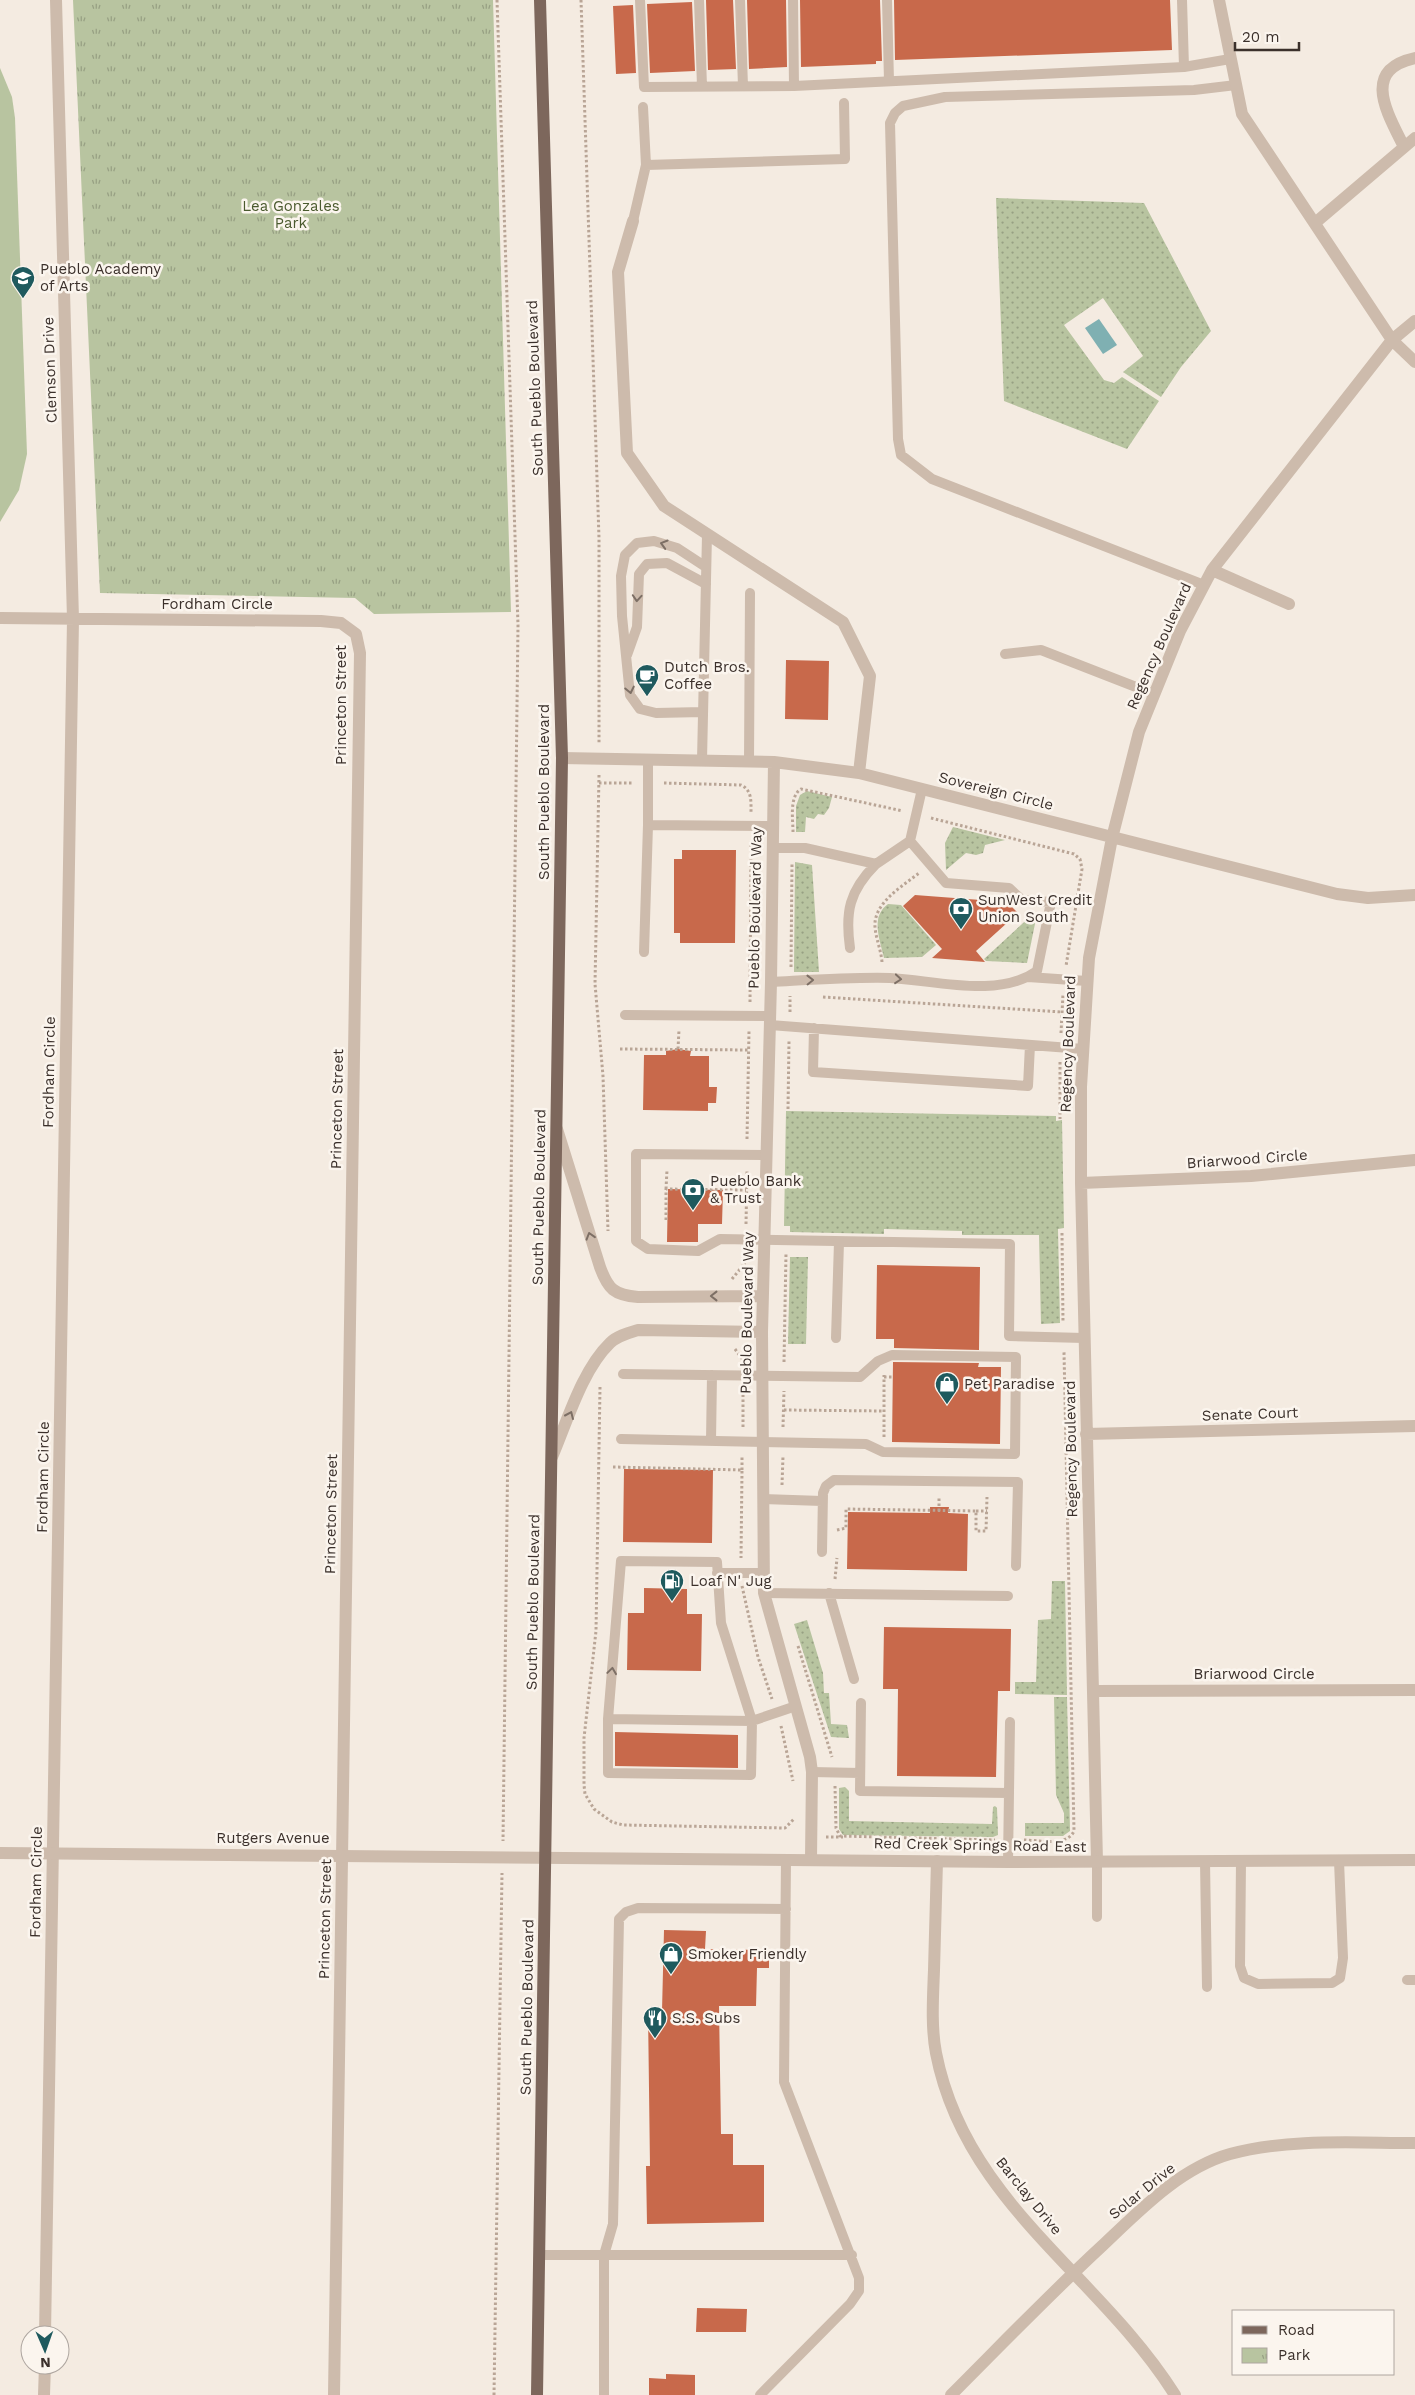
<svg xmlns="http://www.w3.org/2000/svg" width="1415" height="2395" font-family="'Work Sans',sans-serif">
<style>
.grass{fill:url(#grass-dots)}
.park{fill:url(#park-tufts)}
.garden{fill:#b8c4a0}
.water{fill:#7fb0b2}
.building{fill:#c8694b}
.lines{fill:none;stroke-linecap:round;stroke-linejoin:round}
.path{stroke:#b9a596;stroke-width:3;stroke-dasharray:2.5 2.5;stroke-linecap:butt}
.service{stroke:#cdbbac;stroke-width:10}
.minor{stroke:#cdbbac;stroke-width:12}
.tertiary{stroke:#cdbbac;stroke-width:12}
.primary{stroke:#7d675c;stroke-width:12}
.oneway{stroke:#7d6f65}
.labels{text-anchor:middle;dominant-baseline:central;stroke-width:5;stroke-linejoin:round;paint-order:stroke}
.park-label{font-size:15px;fill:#4a5a2e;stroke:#fbf5ee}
.poi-label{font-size:15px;fill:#3b302b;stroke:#fbf5ee;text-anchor:start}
.street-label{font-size:15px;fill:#3b302b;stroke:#fbf5ee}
</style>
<defs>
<pattern id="grass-dots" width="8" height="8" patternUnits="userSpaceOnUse" patternTransform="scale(1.25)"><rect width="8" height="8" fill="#b8c4a0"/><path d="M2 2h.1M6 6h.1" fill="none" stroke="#97a083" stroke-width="1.8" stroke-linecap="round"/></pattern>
<pattern id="park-tufts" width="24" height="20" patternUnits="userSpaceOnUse" patternTransform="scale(1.25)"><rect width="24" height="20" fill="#b8c4a0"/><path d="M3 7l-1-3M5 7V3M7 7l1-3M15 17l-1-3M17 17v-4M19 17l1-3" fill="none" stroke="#97a083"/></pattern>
</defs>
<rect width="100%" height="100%" fill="#f4ebe1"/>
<path class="grass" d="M996,198L1144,203L1211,331L1181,367L1161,397L1123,372L1143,356L1103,298L1064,325L1104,380L1114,383L1122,377L1159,401L1127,449L1004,401Z
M807,791L832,797L829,808L824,815L818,814L814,819L806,817L805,832H796V806L800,795Z
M953,827L1005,840L985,845L983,853L976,855L966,853L946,870L945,843Z
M795,862L812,865L819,972H794Z
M888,904L901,905L936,945L922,957L884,958C880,940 870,917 888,904Z
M1033,914H1037L1027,963L986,961L984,959Z
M786,1111L1056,1116V1121L1062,1120L1064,1228L1058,1229L1060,1323L1041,1324L1039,1235H962V1231L884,1229V1234L790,1232V1226H784Z
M790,1257H808L806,1344H788Z
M1052,1581H1065L1067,1695L1015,1694V1682H1036L1038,1620L1051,1619Z
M807,1620L823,1673L824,1693H829L831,1724L847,1725L849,1738L831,1737L794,1624Z
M1054,1697H1067L1070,1831L1063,1836H1025V1823H1064V1813L1056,1795Z
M845,1787L849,1791V1821L992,1824L993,1807L995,1806L997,1808L998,1835L993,1837L843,1835L839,1829V1788Z"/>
<path class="park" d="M73,0H493L511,612L374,614L355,598L100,593Z"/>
<path class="garden" d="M0,68L12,97L15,118L27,454L19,490L0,522Z"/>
<path class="water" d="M1099,319L1117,345L1103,354L1085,328Z"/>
<path class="building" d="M706,0H733L736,69L708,70Z
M747,0H786L787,67L749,69Z
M800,0H880L882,61H876V64L801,67Z
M894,0H1170L1172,50L895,60Z
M692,2L695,71L650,73L647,4Z
M633,5L636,73L616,74L613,6Z
M786,660L829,661L828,720L785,719Z
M682,850H736L735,943H680V933H674V859H682Z
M915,895L1007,902L1018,913L976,951L985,962L932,958L942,949L903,906Z
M678,1049L691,1051L690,1056H709V1087H717L716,1103H708V1111L643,1110L644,1055H666V1051Z
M668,1189L723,1190L722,1224H698V1242H667Z
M877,1265L980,1267L979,1350L894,1348V1339H876Z
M893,1362L979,1363L978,1367H1001L1000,1444L892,1442Z
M624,1469L713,1470L712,1543L623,1542Z
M930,1507H949L948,1513L968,1514L967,1571L847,1569L848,1512L930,1513Z
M644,1588L687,1589V1614H702L701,1671L627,1670L628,1613H644Z
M884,1627L1011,1629L1010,1691H998L996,1777L897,1776L898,1689H883Z
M615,1732L738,1735V1768L615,1766Z
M664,1930L706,1931L705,1949L769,1950V1968H757L756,2006H719L721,2134H733V2165H764V2222L647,2224L646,2166H650L648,2011H662Z
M697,2308L747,2309L746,2332H696Z
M666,2374L695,2375V2395H649V2378L666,2379Z"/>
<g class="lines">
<path class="path" d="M497,0L518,625L503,1841
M581,0L599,538V744
M599,775L595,984L603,1076L608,1231
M599,783H632
M664,783L741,785C752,790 751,801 751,812
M931,818L1074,854L1080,859L1082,869L1066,966
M793,832C793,820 789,796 801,789L903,811
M882,962C881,950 876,939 875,927C873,903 903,886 919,873
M791,967L792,864
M823,997L1062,1012
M750,1002L751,841
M790,1012V996
M1061,1033L1063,994
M620,1049L749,1050
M678,1049L679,1030
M1060,1062V1119
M788,1109L789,1041
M747,1139L749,1031
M666,1189L667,1170
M666,1220V1189L746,1190
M746,1224L747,1171
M1062,1233L1063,1323
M732,1279L745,1263
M735,1349L743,1360
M784,1362L786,1253
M884,1377H893
M600,1387L596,1631L584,1738V1785L585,1794L594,1809L612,1822L623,1825L785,1828L794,1819
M784,1410L884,1411
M743,1427V1391
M783,1427L784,1391
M884,1437V1375
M613,1467L742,1470L741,1558
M742,1470V1456
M782,1485L783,1456
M939,1511V1496
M976,1511H987
M837,1530L846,1528V1509L976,1511V1531H986L987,1497
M835,1579L837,1558
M742,1586L758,1657L772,1699
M798,1646L832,1757
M781,1726L793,1781
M835,1786L836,1828L840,1836L995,1840
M826,1837H843
M1024,1840C1038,1840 1067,1847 1074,1831L1064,1352
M494,2395L502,1873"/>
<path class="service" d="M640,0L644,87L794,86L793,0
M699,0L702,86
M740,0L743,86
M887,0L889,81
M1182,0L1184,67
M794,86L1184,67L1230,59
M643,107L646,165L845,159L844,103
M633,221L646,165
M1204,585L932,479L901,455L898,439L890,123L895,113L903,106L945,97L1194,90L1236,85
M1005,654L1041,650L1154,694
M627,655L637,627L639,574L647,564L667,563L706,584
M703,712L656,713L640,709L630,695L622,616L621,576L625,555L637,543L654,541L677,548L706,567
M648,759V825L773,826
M702,760L707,535
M749,761L750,593
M772,848H805L876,864L910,841
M850,948C845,912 849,891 876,864
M644,952L648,825
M1028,977L1087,981
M771,982C810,980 851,977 890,978C934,980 998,999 1037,971L1051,902L1022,900L1009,888L946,883L910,841L922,789
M625,1015L770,1016
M770,1025L1083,1049
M814,1028L813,1072L1028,1086L1030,1045
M766,1155L636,1154V1241L648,1249L698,1251L720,1239L1010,1244L1009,1336L1084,1338
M836,1338L839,1242
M621,1439L866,1444L883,1452L1015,1454L1016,1357L892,1355L878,1361L860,1377L623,1374
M711,1441L712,1375
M763,1499L822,1501
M822,1552L823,1493L826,1486L834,1480L1018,1482L1016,1566
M717,1573H764
M764,1593L1008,1596
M829,1593L854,1679
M861,1703L860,1791L1009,1793
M608,1719L621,1561L717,1562L721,1623L752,1721L796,1706
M608,1719L752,1721L751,1775L608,1773Z
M812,1772L860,1773
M1205,1861L1207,1987
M1241,1861L1240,1966L1244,1978L1258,1984L1332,1983L1340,1978L1343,1958L1339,1861
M1008,1862L1010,1722
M1097,1862V1917
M1407,1980H1415
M539,2255H852
M604,2395V2255L613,2224L619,1919L626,1912L638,1908L786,1909
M760,2395L850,2304L859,2291V2278L784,2082L786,1859"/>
<path class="minor" d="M1219,0L1242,114L1392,340L1415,362
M1404,147C1388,114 1360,70 1415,58
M633,221L618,272L627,453L664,506L843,622L870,676L859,773
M1315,223L1415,138
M1212,570L1289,604
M0,618L321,621L341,623L356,634L360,653L334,2395
M562,758L774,762L859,773L1337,894L1368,898L1415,895
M774,762L771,982L762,1332L764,1593L810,1757L812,1772L811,1859
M557,1129L600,1267C608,1289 614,1295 638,1297L762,1296
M1081,1183L1251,1176L1415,1160
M1086,1434L1415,1426
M552,1457C567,1422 582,1370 610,1343C617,1336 628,1333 638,1330L762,1332
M1093,1691L1415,1690
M937,1861C936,1897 935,1934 934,1970C933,1997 931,2027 936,2053C965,2203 1100,2275 1175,2395
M1097,1862L1081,1183V1087L1089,958L1112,838L1139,732L1180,631L1212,570L1392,340L1415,321
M45,2335L73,619L56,0
M44,2395L45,2365
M951,2395C1001,2345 1050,2294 1102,2246C1139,2211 1180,2168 1230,2154C1290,2138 1354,2143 1415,2143"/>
<path class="tertiary" d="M0,1853L1008,1862L1415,1860"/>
<path class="primary" d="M537,2395L562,758L540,0"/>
</g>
<defs><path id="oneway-chevron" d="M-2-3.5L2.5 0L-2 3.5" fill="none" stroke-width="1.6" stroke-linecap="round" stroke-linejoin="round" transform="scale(1.25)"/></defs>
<g class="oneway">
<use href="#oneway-chevron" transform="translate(664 544) rotate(-164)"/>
<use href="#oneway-chevron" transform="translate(637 598) rotate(94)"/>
<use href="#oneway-chevron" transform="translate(630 690) rotate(78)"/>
<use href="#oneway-chevron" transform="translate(898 979) rotate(5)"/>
<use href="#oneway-chevron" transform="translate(810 980) rotate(-1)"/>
<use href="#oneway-chevron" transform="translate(590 1236) rotate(-107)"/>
<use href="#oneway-chevron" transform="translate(714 1296) rotate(180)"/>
<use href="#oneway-chevron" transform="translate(570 1415) rotate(-66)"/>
<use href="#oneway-chevron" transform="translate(612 1671) rotate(-82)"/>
</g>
<defs>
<g id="school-pin" transform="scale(1.25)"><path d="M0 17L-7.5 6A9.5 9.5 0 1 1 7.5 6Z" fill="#1f5a5e" stroke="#fbf5ee"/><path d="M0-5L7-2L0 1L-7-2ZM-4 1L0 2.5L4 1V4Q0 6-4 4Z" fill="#fff"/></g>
<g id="cafe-pin" transform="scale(1.25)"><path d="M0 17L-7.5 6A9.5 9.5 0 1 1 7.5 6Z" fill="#1f5a5e" stroke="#fbf5ee"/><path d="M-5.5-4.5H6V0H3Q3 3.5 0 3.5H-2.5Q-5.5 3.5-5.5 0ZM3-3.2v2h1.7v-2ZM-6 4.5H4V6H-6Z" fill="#fff"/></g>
<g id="bank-pin" transform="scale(1.25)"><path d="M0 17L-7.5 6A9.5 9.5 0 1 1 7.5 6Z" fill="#1f5a5e" stroke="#fbf5ee"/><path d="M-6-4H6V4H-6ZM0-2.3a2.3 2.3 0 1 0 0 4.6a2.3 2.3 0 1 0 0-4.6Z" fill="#fff"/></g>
<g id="shop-pin" transform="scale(1.25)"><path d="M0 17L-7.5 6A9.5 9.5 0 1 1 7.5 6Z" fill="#1f5a5e" stroke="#fbf5ee"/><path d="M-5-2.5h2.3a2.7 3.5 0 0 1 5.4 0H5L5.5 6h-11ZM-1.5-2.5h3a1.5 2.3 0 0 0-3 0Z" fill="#fff"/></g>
<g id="fuel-pin" transform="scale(1.25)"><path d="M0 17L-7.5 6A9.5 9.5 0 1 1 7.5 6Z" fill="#1f5a5e" stroke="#fbf5ee"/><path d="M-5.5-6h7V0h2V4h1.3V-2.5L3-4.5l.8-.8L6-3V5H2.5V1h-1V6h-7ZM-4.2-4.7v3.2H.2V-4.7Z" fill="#fff"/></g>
<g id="restaurant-pin" transform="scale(1.25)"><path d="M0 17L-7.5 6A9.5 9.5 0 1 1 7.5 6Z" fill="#1f5a5e" stroke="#fbf5ee"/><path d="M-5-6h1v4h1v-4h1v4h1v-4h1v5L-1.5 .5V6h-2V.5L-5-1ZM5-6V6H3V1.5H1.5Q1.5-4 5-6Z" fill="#fff"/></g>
</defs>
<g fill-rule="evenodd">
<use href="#school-pin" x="23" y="278"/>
<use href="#cafe-pin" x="647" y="676"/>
<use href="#bank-pin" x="961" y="909"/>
<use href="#bank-pin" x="693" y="1190"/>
<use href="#shop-pin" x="947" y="1384"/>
<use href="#fuel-pin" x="672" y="1581"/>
<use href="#shop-pin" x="671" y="1954"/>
<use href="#restaurant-pin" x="655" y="2018"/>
</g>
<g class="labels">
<g class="park-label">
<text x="291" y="206">Lea Gonzales<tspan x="291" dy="17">Park</tspan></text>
</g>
<g class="poi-label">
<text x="40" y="269">Pueblo Academy<tspan x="40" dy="17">of Arts</tspan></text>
<text x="664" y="667">Dutch Bros.<tspan x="664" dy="17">Coffee</tspan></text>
<text x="978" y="900">SunWest Credit<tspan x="978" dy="17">Union South</tspan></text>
<text x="710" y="1181">Pueblo Bank<tspan x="710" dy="17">&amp; Trust</tspan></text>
<text x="964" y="1384">Pet Paradise</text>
<text x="690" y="1581">Loaf N' Jug</text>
<text x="688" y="1954">Smoker Friendly</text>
<text x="672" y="2018">S.S. Subs</text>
</g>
<g class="street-label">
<text transform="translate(50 370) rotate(-92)">Clemson Drive</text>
<text transform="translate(535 388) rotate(-92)">South Pueblo Boulevard</text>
<text x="217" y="604">Fordham Circle</text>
<text transform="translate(1159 646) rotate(-66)">Regency Boulevard</text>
<text transform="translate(341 705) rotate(-90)">Princeton Street</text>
<text transform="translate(996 791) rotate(14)">Sovereign Circle</text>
<text transform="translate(544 792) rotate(-90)">South Pueblo Boulevard</text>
<text transform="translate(755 908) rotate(-89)">Pueblo Boulevard Way</text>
<text transform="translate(1068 1044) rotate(-88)">Regency Boulevard</text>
<text transform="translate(49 1072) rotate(-89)">Fordham Circle</text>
<text transform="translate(337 1109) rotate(-89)">Princeton Street</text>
<text transform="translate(1247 1159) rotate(-4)">Briarwood Circle</text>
<text transform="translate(539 1197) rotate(-89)">South Pueblo Boulevard</text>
<text transform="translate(747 1313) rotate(-89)">Pueblo Boulevard Way</text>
<text transform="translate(1250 1414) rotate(-2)">Senate Court</text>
<text transform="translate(1071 1449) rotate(-91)">Regency Boulevard</text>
<text transform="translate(43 1477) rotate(-89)">Fordham Circle</text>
<text transform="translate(331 1514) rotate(-89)">Princeton Street</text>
<text transform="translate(533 1602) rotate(-89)">South Pueblo Boulevard</text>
<text x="1254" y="1674">Briarwood Circle</text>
<text x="273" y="1838">Rutgers Avenue</text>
<text transform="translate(980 1845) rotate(1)">Red Creek Springs Road East</text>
<text transform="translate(36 1882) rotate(-89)">Fordham Circle</text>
<text transform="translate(325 1919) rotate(-89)">Princeton Street</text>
<text transform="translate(527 2007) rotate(-89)">South Pueblo Boulevard</text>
<text transform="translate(1142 2191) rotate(-39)">Solar Drive</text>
<text transform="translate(1029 2196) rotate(51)">Barclay Drive</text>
</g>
</g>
<rect x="1232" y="2310" width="162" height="65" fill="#fbf5ee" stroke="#aea6a0"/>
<rect x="1242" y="2326" width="25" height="8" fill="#7d675c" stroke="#aea6a0"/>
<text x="1278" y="2335" font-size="15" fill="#3b302b">Road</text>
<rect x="1242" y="2348" width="25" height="15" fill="url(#park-tufts)" stroke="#aea6a0"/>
<text x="1278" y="2360" font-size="15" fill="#3b302b">Park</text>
<g transform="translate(45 2350) rotate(178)"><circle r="24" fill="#fbf5ee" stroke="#aea6a0"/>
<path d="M0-4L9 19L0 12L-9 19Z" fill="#1f5a5e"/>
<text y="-8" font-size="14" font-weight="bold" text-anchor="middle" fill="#3b302b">N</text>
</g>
<path d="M1235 42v8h64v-8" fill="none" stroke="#3b302b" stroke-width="2.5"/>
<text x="1242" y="42" font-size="15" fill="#3b302b" stroke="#fbf5ee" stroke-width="4" paint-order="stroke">20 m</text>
</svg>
